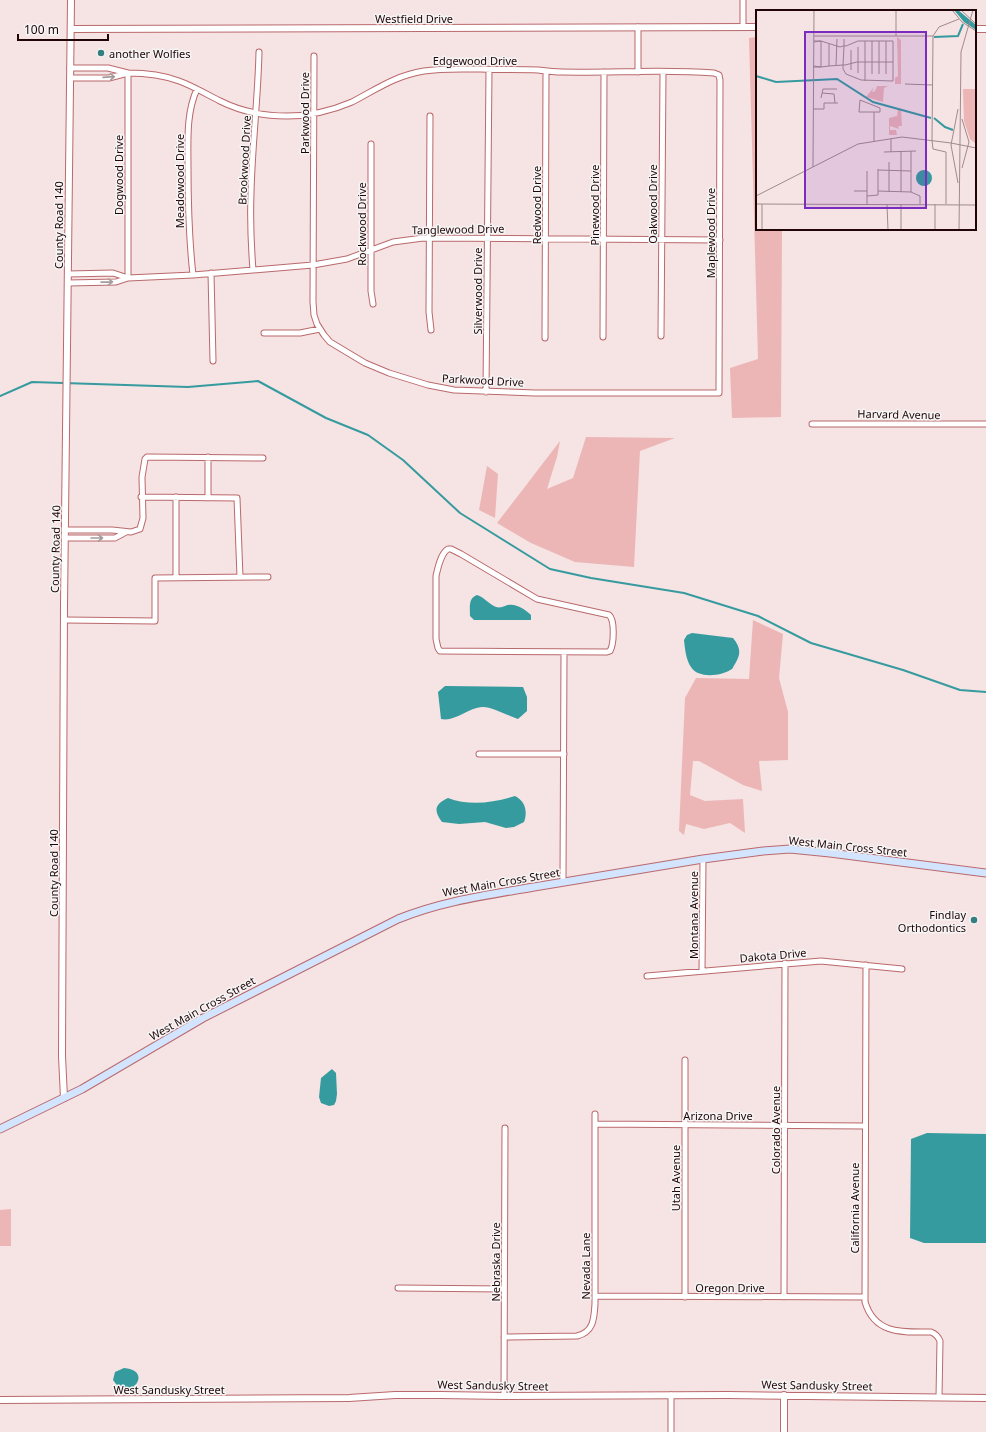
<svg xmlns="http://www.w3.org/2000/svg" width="986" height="1432" font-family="'Noto Sans',sans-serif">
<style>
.green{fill:#ecb6b6}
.water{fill:#369b9f}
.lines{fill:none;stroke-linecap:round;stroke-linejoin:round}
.stream{stroke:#369b9f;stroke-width:2}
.minor-casing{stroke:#ba696c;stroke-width:7}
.tertiary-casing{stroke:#ba696c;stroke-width:8}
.secondary-casing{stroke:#ba696c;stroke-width:9}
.minor{stroke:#fff;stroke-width:5}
.tertiary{stroke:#fff;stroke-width:6}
.secondary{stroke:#d3e4fe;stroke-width:7}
.oneway{stroke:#a69b9b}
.poi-dot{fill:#357e80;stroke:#f5f5f5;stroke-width:1.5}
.labels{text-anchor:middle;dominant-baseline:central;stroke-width:3;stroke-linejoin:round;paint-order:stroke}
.street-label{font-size:11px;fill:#210406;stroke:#f5f5f5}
.poi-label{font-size:11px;fill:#210406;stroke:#f5f5f5;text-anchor:start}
.inset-river{fill:none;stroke:#369b9f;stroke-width:2}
.inset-road{fill:none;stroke:#a18a8b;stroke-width:1}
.view{fill:#7b2cbf;fill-opacity:0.15;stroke:#7b2cbf;stroke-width:2}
.inset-edge{fill:none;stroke:#210406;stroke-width:2}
</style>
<rect width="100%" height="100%" fill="#f6e3e3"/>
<path class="green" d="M757,37V229H782L781,417L732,418L730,368L758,359L749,38Z
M586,437L675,438L640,451L634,567L575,562L531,543L497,523L560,441L557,457L547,489L573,478Z
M487,466L498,474L495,518L479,510Z
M753,620L783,634L779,678L788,712V760L759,761L762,791L743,785L699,761H693L690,795L705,801L743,799L745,833L730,823L704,829L686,824L684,835L679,831L685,698L696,678L749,679Z
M11,1209V1246H0V1210Z"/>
<path class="water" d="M477,595C484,597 489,604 496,607C500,608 502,607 505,606C515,602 524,609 531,615V620H474L470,616C470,608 468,598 477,595Z
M692,633L733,638C741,648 741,654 735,664C734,665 733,668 732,669C722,676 698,679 691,667C686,660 685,649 684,640L687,635Z
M445,686L523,687L527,697V711L518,719C509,716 490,706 482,707C468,708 455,722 441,719L438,692Z
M515,796C525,801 528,811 524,822L514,827L506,828L485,822L459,824L442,822C433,810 435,804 448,798C469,806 493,803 515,796Z
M332,1069L336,1073L337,1094L336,1101L334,1105L329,1106L321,1103L319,1097L321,1078Z
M927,1133L986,1134V1243H924L910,1238L911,1139Z
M124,1368C155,1370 129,1405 113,1380L115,1372Z"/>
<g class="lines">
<path class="stream" d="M0,396L32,382L188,387L258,381L326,418L368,435L403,460L460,513L550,569L591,578L684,593L758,616L811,643L903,670L960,690L986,692"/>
<g class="minor-casing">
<path id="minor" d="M743,0V27
M638,27V72
M314,56L313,302L314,315L317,324L324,335L330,342L365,363L389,373L428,385L454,390L535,393H719L720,80L719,75L714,73C664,69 613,73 562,72C554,72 546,71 538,70C519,69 500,70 481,69C462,69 442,68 424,71C394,76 377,89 352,102C331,111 309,116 287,116C264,116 240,111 220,101C206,94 193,86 179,81C163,75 146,73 128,73V278L193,275L313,265L347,259L393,242L423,238L720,240
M70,78H109L128,73L108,68H70
M430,116L429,312L431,330
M371,144V291L373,304
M253,270C251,244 250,219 251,193C252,146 258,99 259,52
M211,273L213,361
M68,274L113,273L128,278L116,282L68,283
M193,275C189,239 188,204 188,167C188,141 186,113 197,89
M264,333H300L320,329
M661,336L663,72
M603,337L604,72
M545,338L546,72
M486,392L489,70
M812,424H986
M141,497L237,498L240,577
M208,498V457
M65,530H112L131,532L140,529L143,518L142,477L145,459L147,457L263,458
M65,538H115L126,532
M448,549H451L461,554L537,599L609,615C615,620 614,644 610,651L607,652L440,651L438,648L436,639V576C438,567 441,553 448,549Z
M176,578V497
M64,620L155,621V578L268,577
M479,754H564
M563,882L564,652
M866,965L865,1302C875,1335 903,1332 931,1332C936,1334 938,1336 940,1341L939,1397
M702,971L703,859
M647,976L821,961L902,969
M595,1124L865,1126
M398,1288L504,1289
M595,1296L865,1297
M685,1297V1060
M784,1297L785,963
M504,1337L577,1336C594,1332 594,1318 595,1304V1114
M671,1395V1432
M504,1396L505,1128"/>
</g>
<g class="tertiary-casing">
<path id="tertiary" d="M71,29L757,27
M975,29H986
M64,1098L62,1056L64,605L71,0
M0,1400L349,1398L395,1395H441L504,1396L728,1395L986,1398
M784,1432V1395"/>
</g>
<g class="secondary-casing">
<path id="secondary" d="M0,1129L82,1089L203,1018L398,919C442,901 488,895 534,887C591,878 647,868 703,859L763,851L790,849L830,853L986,873"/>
</g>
<use href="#minor" class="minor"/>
<use href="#tertiary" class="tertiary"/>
<use href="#secondary" class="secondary"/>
</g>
<defs><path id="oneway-shaft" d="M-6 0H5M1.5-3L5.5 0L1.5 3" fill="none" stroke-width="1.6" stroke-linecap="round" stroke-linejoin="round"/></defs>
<g class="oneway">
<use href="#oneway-shaft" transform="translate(109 77) rotate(-4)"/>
<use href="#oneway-shaft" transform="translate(107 282) rotate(-1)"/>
<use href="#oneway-shaft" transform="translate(97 538)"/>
</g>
<g class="poi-dot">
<circle cx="101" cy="53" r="4"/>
<circle cx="974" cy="920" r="4"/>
</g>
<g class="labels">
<g class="street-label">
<text x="414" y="18">Westfield Drive</text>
<text x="475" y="60">Edgewood Drive</text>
<text transform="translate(304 113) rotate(-90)">Parkwood Drive</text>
<text transform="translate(244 160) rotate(-87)">Brookwood Drive</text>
<text transform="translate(118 175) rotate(-90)">Dogwood Drive</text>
<text transform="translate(179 181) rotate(-90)">Meadowood Drive</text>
<text transform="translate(652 204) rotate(-90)">Oakwood Drive</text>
<text transform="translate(536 205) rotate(-90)">Redwood Drive</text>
<text transform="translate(594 205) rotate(-90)">Pinewood Drive</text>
<text transform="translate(361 224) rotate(-90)">Rockwood Drive</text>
<text transform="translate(58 225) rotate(-90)">County Road 140</text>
<text transform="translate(458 229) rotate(-1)">Tanglewood Drive</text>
<text transform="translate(710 233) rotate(-90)">Maplewood Drive</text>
<text transform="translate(477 291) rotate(-90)">Silverwood Drive</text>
<text transform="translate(483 380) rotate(3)">Parkwood Drive</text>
<text transform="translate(899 414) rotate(1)">Harvard Avenue</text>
<text transform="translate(55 549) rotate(-89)">County Road 140</text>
<text transform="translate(848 846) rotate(6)">West Main Cross Street</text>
<text transform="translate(53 873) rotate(-90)">County Road 140</text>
<text transform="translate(501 882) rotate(-10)">West Main Cross Street</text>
<text transform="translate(693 915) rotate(-90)">Montana Avenue</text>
<text transform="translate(773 955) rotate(-5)">Dakota Drive</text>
<text transform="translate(202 1008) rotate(-29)">West Main Cross Street</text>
<text x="718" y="1115">Arizona Drive</text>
<text transform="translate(775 1130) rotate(-90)">Colorado Avenue</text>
<text transform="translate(675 1178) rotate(-90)">Utah Avenue</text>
<text transform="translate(854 1208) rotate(-90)">California Avenue</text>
<text transform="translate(495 1262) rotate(-90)">Nebraska Drive</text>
<text transform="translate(585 1266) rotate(-90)">Nevada Lane</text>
<text x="730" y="1287">Oregon Drive</text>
<text transform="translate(493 1385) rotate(1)">West Sandusky Street</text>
<text transform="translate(817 1385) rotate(1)">West Sandusky Street</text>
<text x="169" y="1389">West Sandusky Street</text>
</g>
<g class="poi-label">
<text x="109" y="53">another Wolfies</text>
<text x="966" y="914" text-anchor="end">Findlay<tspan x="966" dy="13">Orthodontics</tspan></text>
</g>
</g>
<g transform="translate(756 10)">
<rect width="220" height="220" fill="#f6e3e3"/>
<path d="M141,27L145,30V74H139V68L142,66ZM121,76H132L128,78L127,92L110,87L118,77L116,82L119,81ZM207,79H220V134L214,129L208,111ZM142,99L145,100L146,116H142L143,119L134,116V120H140L141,125H133V108L141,106Z" fill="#ecb6b6"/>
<path d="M198,0H202L220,15V20L208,12ZM160 168a8 8 0 1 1 16 0a8 8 0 1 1-16 0Z" fill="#369b9f"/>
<path class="inset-river" d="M178,27L202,26L207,14M0,66L20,72L81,69L117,92L175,108M178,108L189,117L197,120"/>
<path class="inset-road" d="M140,0V26M196,0L206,12L220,21M205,0L220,14M58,26H177M88,29V36L87,55V59L90,64L105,70L137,71V31H102L90,36H87L84,37L65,31V57L73,56L87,55H89L101,52H137M58,32L65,31H58M102,37V63M95,40V60M80,55L81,29M73,56V34M57,57H65L58,56M116,64V31M123,64V31M130,64V31M109,71V31M149,74L177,75M66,83L78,84L79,93M65,88L67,79H81M104,90L124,98V102H103ZM57,99H68V93H82M202,99L195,135L202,173M118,131V102M195,133L220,138M155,141V182L164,186V194M128,142L160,141M135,142V129M57,157L58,0M206,158L213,132L206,109M122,160L155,161M98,181H111M122,181L155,182M133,182V152M145,182V141M0,186L102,134L146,127L195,133M111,186L122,185V159M0,194L220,195M6,194V220M111,194V161M190,194V142L177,139L176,130L177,26L183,17L203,9M128,220H132L131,194M145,220V194M179,220V194M203,220L205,42L217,0"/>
<path class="view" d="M49,22H170V198H49Z"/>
<rect width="220" height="220" class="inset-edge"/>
</g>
<path d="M18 34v6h90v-6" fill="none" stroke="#210406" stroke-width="2"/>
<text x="24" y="34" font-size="12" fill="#210406" stroke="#f5f5f5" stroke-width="3" paint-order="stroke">100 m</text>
</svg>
